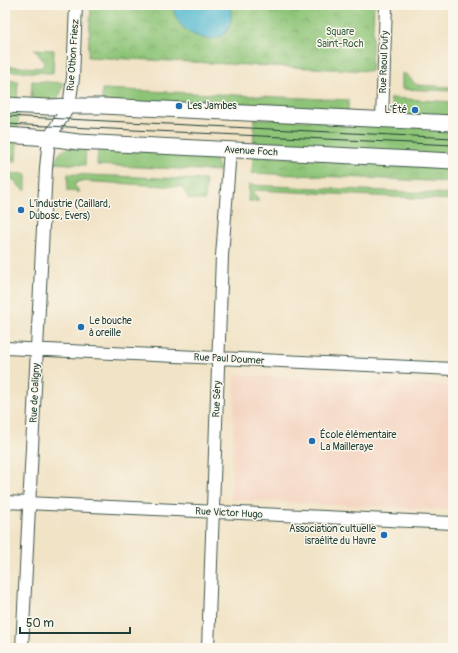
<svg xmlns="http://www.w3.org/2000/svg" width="458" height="653" font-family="Pangolin,sans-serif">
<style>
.built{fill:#f4d3c0}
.grass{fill:#8dc477;stroke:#568056}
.park{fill:url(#park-crowns);stroke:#568056}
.water{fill:#51b8cf;stroke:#387a82}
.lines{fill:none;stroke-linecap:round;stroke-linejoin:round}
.minor-casing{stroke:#3e564a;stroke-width:14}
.tertiary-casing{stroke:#3e564a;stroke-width:17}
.minor{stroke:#fff;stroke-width:12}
.tertiary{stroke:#fff;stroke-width:15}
.tram{stroke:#1f3d34;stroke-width:1}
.poi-dot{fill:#1f6fb2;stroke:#fbf7ec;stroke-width:1.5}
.labels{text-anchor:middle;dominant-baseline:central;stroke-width:3;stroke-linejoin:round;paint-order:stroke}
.park-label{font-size:10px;fill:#3a5f45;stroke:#fbf7ec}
.street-label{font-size:10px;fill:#1f3d34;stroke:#fbf7ec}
.poi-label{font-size:10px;fill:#1f3d34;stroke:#fbf7ec;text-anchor:start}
</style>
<defs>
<pattern id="park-crowns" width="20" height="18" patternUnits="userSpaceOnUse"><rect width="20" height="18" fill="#8dc477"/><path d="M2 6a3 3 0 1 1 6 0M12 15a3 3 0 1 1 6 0" fill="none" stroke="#73a062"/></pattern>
</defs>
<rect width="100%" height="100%" fill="#fbf7ec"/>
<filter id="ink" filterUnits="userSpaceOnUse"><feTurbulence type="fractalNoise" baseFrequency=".025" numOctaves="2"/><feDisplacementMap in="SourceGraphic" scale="8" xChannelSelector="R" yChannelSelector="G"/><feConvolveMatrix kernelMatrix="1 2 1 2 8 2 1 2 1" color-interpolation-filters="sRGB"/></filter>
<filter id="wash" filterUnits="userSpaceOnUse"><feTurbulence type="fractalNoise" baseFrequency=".012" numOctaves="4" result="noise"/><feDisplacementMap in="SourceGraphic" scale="16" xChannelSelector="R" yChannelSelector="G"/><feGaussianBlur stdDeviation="0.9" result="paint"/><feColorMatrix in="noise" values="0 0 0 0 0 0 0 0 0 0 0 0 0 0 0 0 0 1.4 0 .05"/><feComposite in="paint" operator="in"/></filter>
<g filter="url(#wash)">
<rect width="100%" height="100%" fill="#f1e3c6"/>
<path class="built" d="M235,375L453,386V510L231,500Z"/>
<path class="grass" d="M402,73L407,75L417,85L453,87V91L402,89Z
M32,81L63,83C60,105 50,102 31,102Z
M102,89L348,100V114L102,102Z
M390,98L453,102V119L401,115C394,110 392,107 390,98Z
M5,110H19L18,132L5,131Z
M255,118L453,128V157L253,146Z
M73,147H86L85,165L55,163C58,153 62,149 73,147Z
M98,148L209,154C215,160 218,163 220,171L97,165Z
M5,173L26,174V190L22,189L13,179H5Z
M68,174L206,180L205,200L189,199L182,187L79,181L74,185L80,192L67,191Z
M249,185L453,194V200L256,190L253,193L259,201H248Z"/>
<path class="park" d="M91,5H374L371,71L88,57Z
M34,49L54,50L53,73L5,71V66L41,68L45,63Z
M5,80L18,81L17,102L5,101Z
M5,140L17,141L16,161H5Z
M253,156L453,165V182L252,173Z"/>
<path class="water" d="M173,5H230C231,12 232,20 229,27C220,47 192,38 181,25C176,19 174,12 173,5Z"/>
</g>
<g filter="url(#ink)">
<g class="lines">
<g class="minor-casing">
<path id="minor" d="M382,119L386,5
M5,348L453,369
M5,502L453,523
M22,648L46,168L49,138L69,106L73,78L76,5
M208,648L222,256L230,150"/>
</g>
<g class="tertiary-casing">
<path id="tertiary" d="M5,105L49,107L69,106H102L453,123
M5,135L49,138L78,142L453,161"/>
</g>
<use href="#minor" class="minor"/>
<use href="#tertiary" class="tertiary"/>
<path class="tram" d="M5,116L453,138
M5,124L453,145"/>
</g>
</g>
<g class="poi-dot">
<circle cx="179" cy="106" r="4"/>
<circle cx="415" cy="110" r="4"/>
<circle cx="21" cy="210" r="4"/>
<circle cx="81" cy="327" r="4"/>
<circle cx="312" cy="441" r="4"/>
<circle cx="384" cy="535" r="4"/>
</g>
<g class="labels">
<g class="park-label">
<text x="340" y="32">Square<tspan x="340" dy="12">Saint-Roch</tspan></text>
</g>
<g class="street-label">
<text transform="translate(73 55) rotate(-86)">Rue Othon Friesz</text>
<text transform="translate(384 62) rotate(-88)">Rue Raoul Dufy</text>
<text transform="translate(251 151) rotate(3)">Avenue Foch</text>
<text transform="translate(229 359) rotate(3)">Rue Paul Doumer</text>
<text transform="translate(35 393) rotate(-87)">Rue de Caligny</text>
<text transform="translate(217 399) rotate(-88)">Rue Séry</text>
<text transform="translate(229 513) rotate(3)">Rue Victor Hugo</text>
</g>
<g class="poi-label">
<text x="187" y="106">Les Jambes</text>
<text x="407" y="110" text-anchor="end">L'Été</text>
<text x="29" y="204">L’industrie (Caillard,<tspan x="29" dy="12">Dubosc, Evers)</tspan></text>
<text x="89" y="321">Le bouche<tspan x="89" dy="12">à oreille</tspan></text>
<text x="320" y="435">École élémentaire<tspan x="320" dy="12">La Mailleraye</tspan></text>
<text x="376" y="529" text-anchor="end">Association cultuelle<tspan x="376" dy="12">israélite du Havre</tspan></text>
</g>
</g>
<rect width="458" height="653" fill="none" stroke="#fbf7ec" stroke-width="20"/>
<path d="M20 627v6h110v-6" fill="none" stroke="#1f3d34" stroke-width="2"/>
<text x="26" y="627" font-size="12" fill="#1f3d34" stroke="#fbf7ec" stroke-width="3" paint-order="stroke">50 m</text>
</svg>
